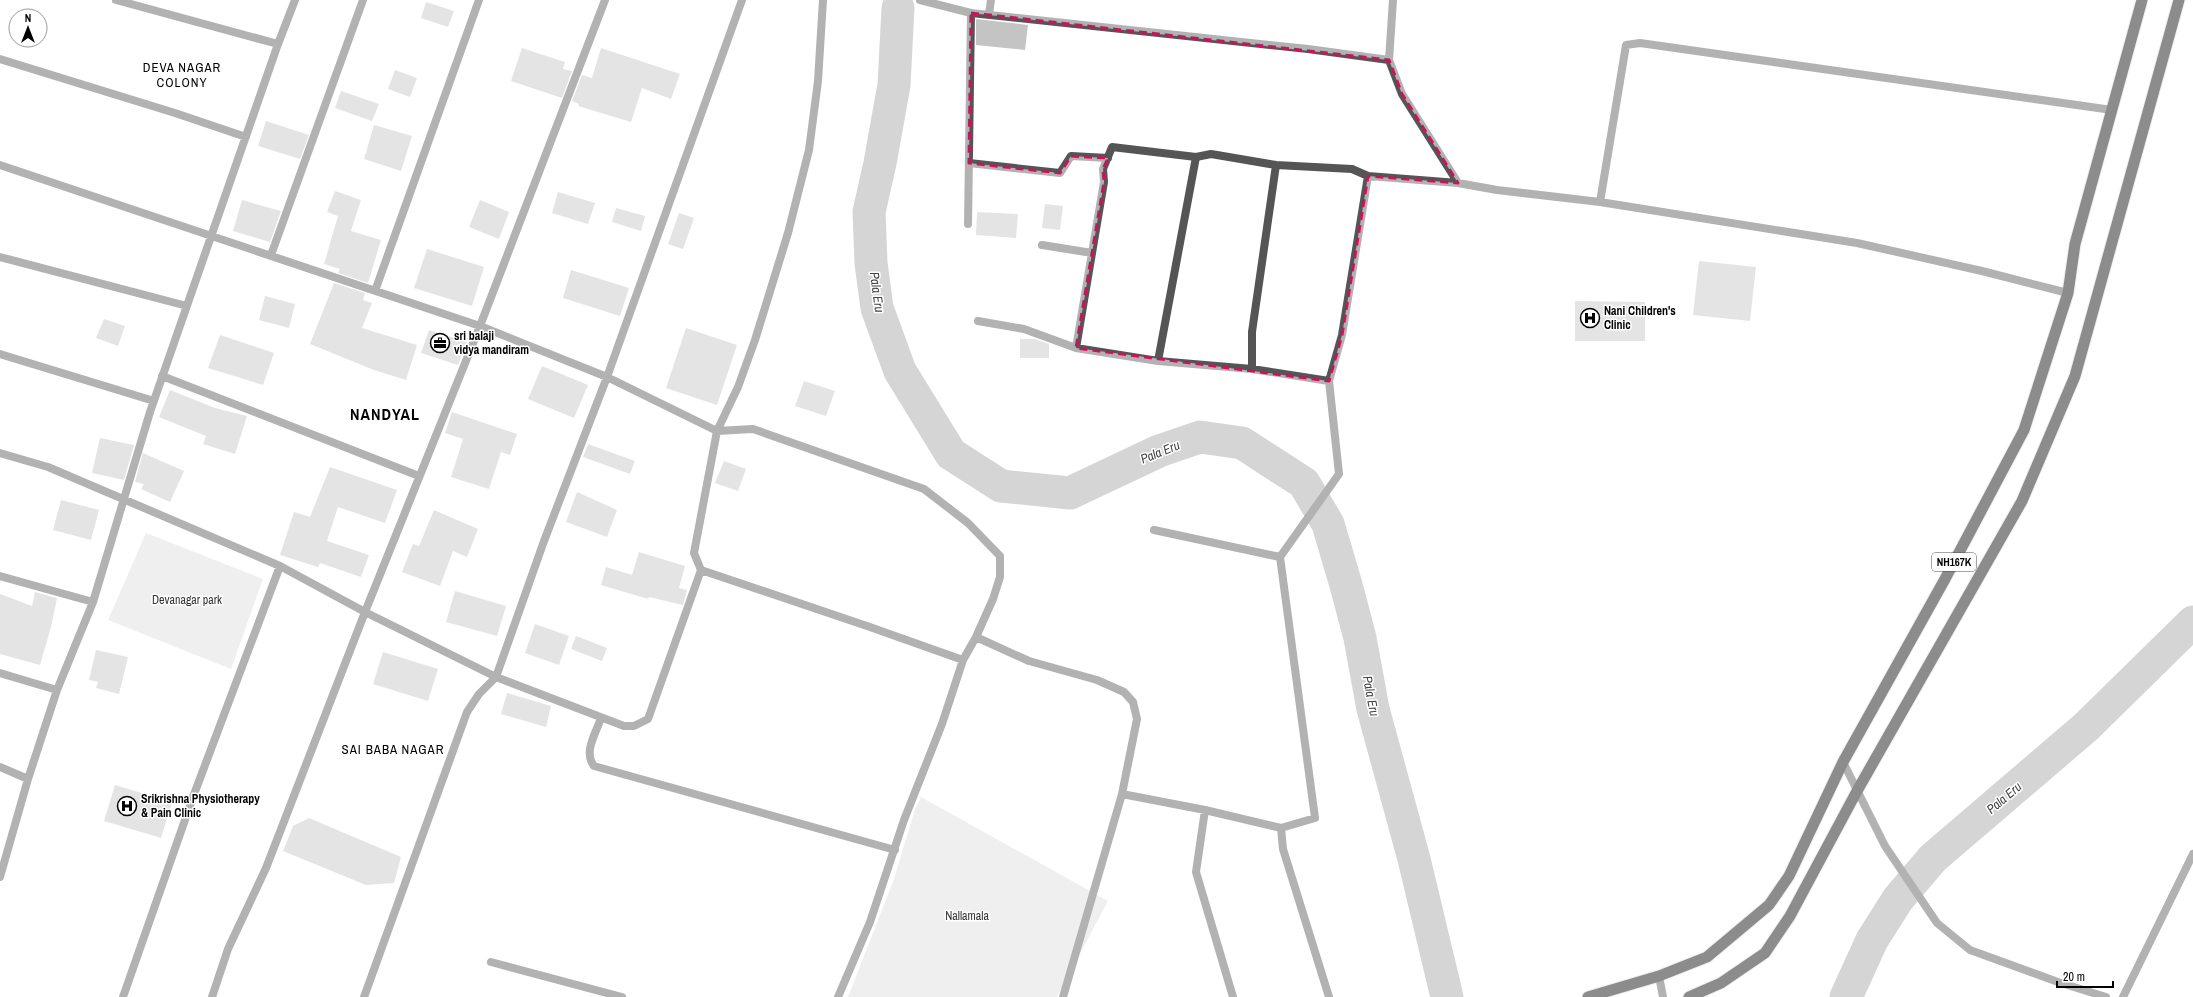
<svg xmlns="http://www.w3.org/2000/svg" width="2193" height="997" font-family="'Archivo Narrow',sans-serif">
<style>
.green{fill:#dcdcdc}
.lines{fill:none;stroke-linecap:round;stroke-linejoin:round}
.river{stroke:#a3a3a3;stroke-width:33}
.building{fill:#c4c4c4}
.trunk-casing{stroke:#dbdbdb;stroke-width:13}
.minor{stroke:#555;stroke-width:8}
.trunk{stroke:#000;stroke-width:11}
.marked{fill:none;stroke:#c2185b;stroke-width:3;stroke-dasharray:8 5;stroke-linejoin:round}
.labels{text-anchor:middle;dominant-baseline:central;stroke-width:3;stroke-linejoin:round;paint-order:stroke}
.shield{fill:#fff;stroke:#4c4c4c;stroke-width:1}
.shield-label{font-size:11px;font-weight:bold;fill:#000}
.poi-label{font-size:12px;font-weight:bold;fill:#000;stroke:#fff;text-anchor:start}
.park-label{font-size:12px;fill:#333;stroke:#fff}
.neighbourhood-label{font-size:13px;letter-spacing:1px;fill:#000;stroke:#fff}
.water-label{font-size:13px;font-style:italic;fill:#444;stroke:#fff}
.district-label{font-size:16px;font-weight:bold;letter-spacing:1px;fill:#000;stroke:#fff}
</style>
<rect width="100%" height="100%" fill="#fff"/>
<path class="green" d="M146,533L263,579L231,669L108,620Z
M921,797L1108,901L1057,997H848L894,879L915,809Z"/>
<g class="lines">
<path class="river" d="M898,8L894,85L880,163L869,212L871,263L877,308L900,371L951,454L1001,486L1070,493L1159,451L1200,437L1242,443L1304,483L1328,524L1346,585L1360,638L1373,709L1414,859L1447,997
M1846,997L1872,940L1898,899L1933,858L2086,727L2193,622"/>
</g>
<path class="building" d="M426,2L454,11L448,27L421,18Z
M976,19L1028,25L1025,50L976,45Z
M522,48L565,62L563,69L572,71L562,98L511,81Z
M601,48L680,74L671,99L642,88L631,122L578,106L579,104L572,101L582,75L592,78Z
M395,70L417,78L410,97L388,89Z
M341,91L379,104L372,121L335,108Z
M266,121L309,135L300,159L258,146Z
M374,125L412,136L401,171L364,159Z
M335,191L361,200L351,231L381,240L368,283L338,273L340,269L324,264L338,216L327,212Z
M558,192L595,203L588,224L552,213Z
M242,200L281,211L270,242L233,231Z
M480,200L509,212L499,239L469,227Z
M1045,204L1063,206L1060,230L1042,228Z
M616,208L645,216L641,231L612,222Z
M977,212L1018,214L1016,238L976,235Z
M679,213L694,218L683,249L668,244Z
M427,249L484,267L472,306L414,288Z
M1699,261L1756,267L1750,321L1693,315Z
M571,270L629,288L620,316L563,298Z
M334,283L365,293L363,300L372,303L362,328L417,345L406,380L374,370L310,344Z
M265,296L295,304L289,328L259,320Z
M1575,301L1645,302V341H1575Z
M104,319L125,326L118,346L96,338Z
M686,328L737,345L717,405L666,388Z
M429,330L467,342L458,365L421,353Z
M220,335L274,353L263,385L208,368Z
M1020,339H1035L1049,344V358H1020Z
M542,366L588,385L574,418L528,399Z
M804,381L835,391L826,416L795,406Z
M170,390L215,408L247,416L235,454L203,444L206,436L159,417Z
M452,412L517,434L510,455L501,452L489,489L451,477L463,439L445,433Z
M100,438L134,445L124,480L92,473Z
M588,444L635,461L630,474L583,457Z
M143,453L184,471L170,502L141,489L144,484L135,482Z
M724,461L746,469L738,491L715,483Z
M330,467L397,490L385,523L338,507L327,541L369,555L361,577L320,563L318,567L280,555L294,512L310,517Z
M577,492L617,510L607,537L566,522Z
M61,500L99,510L91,540L53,530Z
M434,510L478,529L467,557L453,551L440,586L402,572L413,544L419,546Z
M639,552L685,566L679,588L687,590L683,605L649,597L648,599L601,585L606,567L632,575Z
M455,591L506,606L497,636L446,622Z
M35,592L57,598L51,627L40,665L0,654V594L32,606Z
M535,624L569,636L559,665L525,653Z
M576,636L607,648L602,661L571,649Z
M96,650L128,657L119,694L96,688L98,682L89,680Z
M383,652L438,669L428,701L373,684Z
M507,693L551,706L546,727L501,714Z
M115,785L172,802L161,838L104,821Z
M309,818L401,857L394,883L366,885L283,851L293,826Z"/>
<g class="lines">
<g class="trunk-casing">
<path id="trunk" d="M1588,997L1659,976L1707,957L1769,905L1789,876L1843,762L1945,579L2024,430L2068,293L2075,244L2142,0
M1689,997L1721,983L1765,953L1790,916L1857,791L2022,501L2075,376L2179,0"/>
</g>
<path class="minor" d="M920,0L971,13L1308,49L1389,60L1402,94L1458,183L1497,190L1600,202L1857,243L1982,271L2068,293
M989,14L991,0
M278,44L295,0
M0,59L175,113L246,137
M1389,60L1393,0
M969,163L1060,173L1071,156L1108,158
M0,165L480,326L607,377L717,431L753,429L924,489L968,523L1000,556V577L993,599L976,637L963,660L942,724L904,820L870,922L838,997
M1600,202L1626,45L1640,43L2112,110
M968,224L971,13
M1042,245L1092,253
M271,255L363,0
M0,257L187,306
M375,291L479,0
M978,321L1024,329L1076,348L1158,361L1252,369L1329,381
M1076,348L1104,182L1103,169L1112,147L1196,157L1211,154L1276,165L1352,169L1368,176L1458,183
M0,354L154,401
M1158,361L1196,157
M1252,369V332L1276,165
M162,376L419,476
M0,453L48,467L280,566L365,612L496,677L624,726H634L648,719L701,570L694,553L717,431L738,387L755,340L788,233L809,150L818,81L823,0
M1154,530L1280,557L1339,474L1329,381L1342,335L1368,176
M1280,557L1315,818L1281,828
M701,570L867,626L963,660
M0,576L93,602
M976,637L1029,661L1097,680L1124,692L1133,702L1137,719L1122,794L1063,997
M0,673L57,690
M601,718C596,733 583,752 594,766L895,850
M1843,762L1885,846L1937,923L1970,950L2058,982L2106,997
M0,767L28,779
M1122,794L1205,810L1281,828L1283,849L1329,997
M1205,810L1196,872L1233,997
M0,877L28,779L57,690L93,602L150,412L278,44L116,0
M491,962L622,997
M1659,976L1663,997
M123,997L193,797L280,566
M212,997L228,949L266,868L365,612L480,326L605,0
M364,997L467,712L479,694L496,677L544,541L607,377L742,0
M2123,997L2193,854"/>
<use href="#trunk" class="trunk"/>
</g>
<path d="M0 0H2193V997H0ZM971,13L1389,60L1402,94L1458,183L1368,176L1342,335L1329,381L1076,348L1104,182L1103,169L1108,158L1071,156L1060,173L969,163Z" fill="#fff" fill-opacity=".55" fill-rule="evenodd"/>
<path class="marked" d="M971,13L1389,60L1402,94L1458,183L1368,176L1342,335L1329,381L1076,348L1104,182L1103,169L1108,158L1071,156L1060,173L969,163Z"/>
<defs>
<g id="hospital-ring" transform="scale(1)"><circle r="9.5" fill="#fff" stroke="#000" stroke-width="1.5"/><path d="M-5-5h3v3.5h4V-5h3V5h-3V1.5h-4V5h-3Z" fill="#000"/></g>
<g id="office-ring" transform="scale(1)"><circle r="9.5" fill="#fff" stroke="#000" stroke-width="1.5"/><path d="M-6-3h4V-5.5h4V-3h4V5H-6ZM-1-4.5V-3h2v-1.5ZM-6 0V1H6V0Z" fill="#000"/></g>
</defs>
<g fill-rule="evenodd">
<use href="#hospital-ring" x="1590" y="318"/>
<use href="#office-ring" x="440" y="343"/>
<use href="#hospital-ring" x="127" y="806"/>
</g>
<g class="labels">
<rect class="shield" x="1932" y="553" width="44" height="18" rx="3"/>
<g class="shield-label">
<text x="1954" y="562">NH167K</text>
</g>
<g class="poi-label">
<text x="1604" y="311">Nani Children's<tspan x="1604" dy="14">Clinic</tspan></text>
<text x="454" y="336">sri balaji<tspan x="454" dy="14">vidya mandiram</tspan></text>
<text x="141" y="799">Srikrishna Physiotherapy<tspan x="141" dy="14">&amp; Pain Clinic</tspan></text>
</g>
<g class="park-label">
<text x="187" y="600">Devanagar park</text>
<text x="967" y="916">Nallamala</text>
</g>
<g class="neighbourhood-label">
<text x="182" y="67">DEVA NAGAR<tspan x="182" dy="15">COLONY</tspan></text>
<text x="393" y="749">SAI BABA NAGAR</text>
</g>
<g class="water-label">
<text transform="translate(877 292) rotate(82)">Pala Eru</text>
<text transform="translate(1160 452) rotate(-22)">Pala Eru</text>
<text transform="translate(1371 696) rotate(79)">Pala Eru</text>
<text transform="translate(2004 798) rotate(-40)">Pala Eru</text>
</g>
<g class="district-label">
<text x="385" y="414">NANDYAL</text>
</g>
</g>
<g transform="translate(28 28)"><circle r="19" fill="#ffffff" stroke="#999999"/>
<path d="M0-3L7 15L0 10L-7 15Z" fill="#000000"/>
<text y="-6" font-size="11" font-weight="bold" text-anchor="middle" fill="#000000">N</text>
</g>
<path d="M2057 981v6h56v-6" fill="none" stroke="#000000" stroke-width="2"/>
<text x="2063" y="981" font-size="12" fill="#000000" stroke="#ffffff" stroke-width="3" paint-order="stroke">20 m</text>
</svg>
